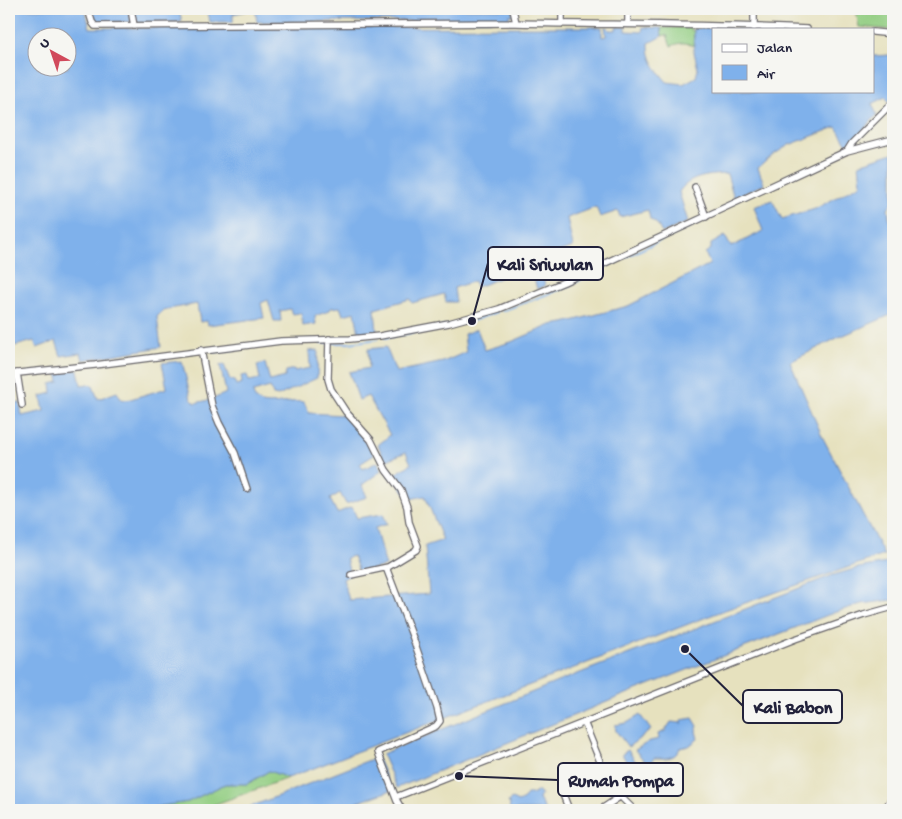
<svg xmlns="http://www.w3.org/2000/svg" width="902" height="819" font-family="'Gochi Hand',sans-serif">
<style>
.green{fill:#92cd81;stroke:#5a785e}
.water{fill:#7fb1eb;stroke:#506a93;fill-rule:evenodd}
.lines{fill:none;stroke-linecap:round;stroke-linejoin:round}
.stream{stroke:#7fb1eb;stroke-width:2}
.street-casing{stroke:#676569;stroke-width:8}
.highway-casing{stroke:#676569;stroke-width:12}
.street{stroke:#fff;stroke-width:5.5}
.highway{stroke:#fff;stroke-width:10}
.leader{fill:none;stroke:#22223b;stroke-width:2}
.callout-dot{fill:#22223b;stroke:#f6f6f2;stroke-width:2}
.callout{fill:#f6f6f2;stroke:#22223b;stroke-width:2}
.callout-label{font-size:18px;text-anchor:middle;font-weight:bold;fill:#22223b}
</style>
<rect width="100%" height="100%" fill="#f6f6f2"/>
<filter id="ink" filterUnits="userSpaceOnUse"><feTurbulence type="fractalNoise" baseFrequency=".02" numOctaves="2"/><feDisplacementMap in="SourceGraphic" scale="10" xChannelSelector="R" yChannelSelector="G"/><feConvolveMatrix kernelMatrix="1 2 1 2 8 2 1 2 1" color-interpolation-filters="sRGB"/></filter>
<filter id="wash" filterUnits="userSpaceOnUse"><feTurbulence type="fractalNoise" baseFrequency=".0096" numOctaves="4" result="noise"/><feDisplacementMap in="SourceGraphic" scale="20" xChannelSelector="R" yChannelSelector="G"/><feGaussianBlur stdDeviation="1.12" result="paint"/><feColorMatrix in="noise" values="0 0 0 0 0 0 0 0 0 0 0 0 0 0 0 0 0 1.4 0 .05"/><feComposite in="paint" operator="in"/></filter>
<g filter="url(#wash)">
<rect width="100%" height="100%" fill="#e6e1be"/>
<path class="green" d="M842,9H893V30L859,27L856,11L843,12Z
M691,27V30L694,31L693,46C685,41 680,43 671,46L667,35L662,36L661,28Z
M269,771L288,778L199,810H140L141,809L188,802L225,784H247Z"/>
<path class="water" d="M9,9H85L90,28L602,27V37L606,36L605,27H608L609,30H616V27H626V31L642,32L643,27L661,28L662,36L649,43C648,59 657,70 667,82L683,84L696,77L698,69L694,52V28L750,29H713V91H873V56L890,55C894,67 897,93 889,103L886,97L872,104L877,115L848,146L836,127L789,145L773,155L758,168L764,184L734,198L727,174C710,175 689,176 679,192L688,222L662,233L657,224L650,219L648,210L620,217L618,211L600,217L596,207L567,218L573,247L539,258L545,286L537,289L531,267C512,271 495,281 476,287L474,281L454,288L456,302H446L444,294L412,303L410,299L375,309L377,332L359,334L355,312L343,315L340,307L331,308L329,311L315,316L316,324L303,326L301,313L292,314L290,309L280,311L281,321H274L268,300L261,303L264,318L208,325L207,321L200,322L197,304L163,310L157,317L161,347L83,360L81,353L61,356L56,341L37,348L34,341L15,346L12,337L9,338ZM38,38H68V68H38Z
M92,9H129L131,22H98L95,19Z
M134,9H179L182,22L139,23L135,19Z
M207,9H247V11L233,14V22H210Z
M255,9H512L513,15H509V20L257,22Z
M893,153V201L888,208L889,217L893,226V314L837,338L790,362L823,438L884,555L725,610L288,778L269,771L247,784H225L188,802L142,809L140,810H9V400L10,404L20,402L22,416L44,411L41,396L52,393L51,384L59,382L57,372L78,370L81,385L88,384L93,386L98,399L117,392L121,399L127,400L167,388L162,363L182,361L191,399L195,403L213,399L226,393L220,365H224L230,380H234L236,385L242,383L241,376L247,375L249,381L260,379L257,365L265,363L270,381L285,377L286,371L294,369L295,371L310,368L309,351L318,350L317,378L278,396L273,395L270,387L253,392C255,413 288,399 304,402L309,413L344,415L368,442L374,455L360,464L363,469L378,462L381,471L362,485L367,497L346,504L340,493L330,499L337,513L352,507L357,518L383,514L387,524L375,528L386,566L359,572L353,556L346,558L350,575L343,579L349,600L429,594L425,546L443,540L425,496L410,499L392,476L411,464L406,452L385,461L378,445L390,435L368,396L359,400L349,372L369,368L368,349L386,347L396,372L443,362L466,352L464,334L477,329L485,350L511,342L551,325L564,323L628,306L710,264L705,253L711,249V244L725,236L731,247L763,231L754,207L772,200L782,219L815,209L861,184L859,164Z
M893,562V600L861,604L833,613L641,688L397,788L382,754L562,680L833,575L858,568Z
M640,715L651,730L628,747L616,731L615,725L627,723Z
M693,718L698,726L696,731L698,739L689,746L680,748C675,760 665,758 654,758L648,765L635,750L650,741L659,739L658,734L665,731L671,722L682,723L681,720Z
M628,750L641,770L654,783L653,786L651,787L640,780L626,790L620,784L621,780L632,771L622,754Z
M377,757L392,790L336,810H242Z
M538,791L541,795L539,799L545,810H509L510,805L508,802L512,799L518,802L524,799L527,794H534Z"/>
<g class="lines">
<path class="stream" d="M502,311L567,287L602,268L693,225
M385,338L472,321L497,312
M320,343H349L378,339
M214,352L236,349"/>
</g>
</g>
<g filter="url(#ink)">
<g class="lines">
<g class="street-casing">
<path id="street" d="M88,9L92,22L95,26L516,23C613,25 710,24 807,29
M131,9L134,26
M513,9L516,23
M628,9V24
M562,24V9
M754,28V9
M873,32L893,34
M847,151L852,143L893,102
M695,187L706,217
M329,339L328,379L331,389L346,412L371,440L386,470L401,490L407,507L409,522L418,546L416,550L388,567L387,570L413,638L437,708L440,721L436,726L378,752L397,801L402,810
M201,350L212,406L219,423L235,453L247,489
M17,373L22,405
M9,374L95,365L281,341L350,339L380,336L449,323L499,309L564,282L847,151L893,139
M351,575L388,567
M584,722L610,786L634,810
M396,797L795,639L864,615L893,607
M569,810L561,789V784L601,765
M600,810L621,796"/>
</g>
<g class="highway-casing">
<path id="highway" d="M887,810L893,800"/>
</g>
<use href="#street" class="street"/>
<use href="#highway" class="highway"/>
</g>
</g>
<path class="leader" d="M472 321L488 263M685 649L743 706M459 776L558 780"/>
<g class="callout-dot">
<circle cx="472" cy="321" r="5"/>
<circle cx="685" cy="649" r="5"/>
<circle cx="459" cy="776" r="5"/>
</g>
<g class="callout">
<rect x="488" y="247" width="115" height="33" rx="5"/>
<rect x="743" y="690" width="99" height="33" rx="5"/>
<rect x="558" y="763" width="125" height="33" rx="5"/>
</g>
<g class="callout-label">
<text x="545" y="270">Kali Sriwulan</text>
<text x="793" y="713">Kali Babon</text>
<text x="621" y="786">Rumah Pompa</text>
</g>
<rect width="902" height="819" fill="none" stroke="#f6f6f2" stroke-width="30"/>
<rect x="712" y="28" width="162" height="65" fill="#f6f6f2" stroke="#a1a1a9"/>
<rect x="722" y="44" width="25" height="8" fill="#ffffff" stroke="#a1a1a9"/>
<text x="757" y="52" font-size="15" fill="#22223b">Jalan</text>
<rect x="722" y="65" width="25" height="15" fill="#7fb1eb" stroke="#a1a1a9"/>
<text x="757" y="78" font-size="15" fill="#22223b">Air</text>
<g transform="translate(52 52) rotate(320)"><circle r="24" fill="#f6f6f2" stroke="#a1a1a9"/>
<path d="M0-4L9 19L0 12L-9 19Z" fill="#d1495b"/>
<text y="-8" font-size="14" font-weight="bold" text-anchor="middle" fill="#22223b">U</text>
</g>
</svg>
